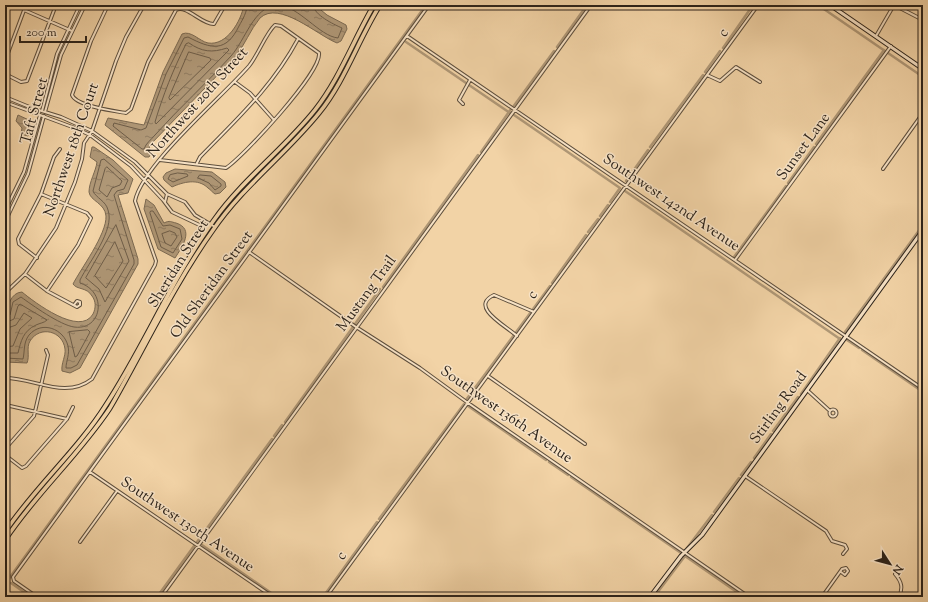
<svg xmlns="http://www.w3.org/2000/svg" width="928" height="602" font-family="'Sorts Mill Goudy',serif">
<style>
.water{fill:url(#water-ripples);stroke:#7b6951}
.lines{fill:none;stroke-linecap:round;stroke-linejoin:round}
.shore{stroke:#6e5d48;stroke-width:1}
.canal{stroke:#af9776;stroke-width:2.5}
.street-casing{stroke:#5e4f3d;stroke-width:4}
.secondary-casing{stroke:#2c231a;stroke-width:5}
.primary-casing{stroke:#2c231a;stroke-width:5.5}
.street{stroke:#f7e2c5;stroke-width:2}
.secondary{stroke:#f7e2c5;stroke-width:3}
.primary{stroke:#f2d3a6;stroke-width:3.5}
.labels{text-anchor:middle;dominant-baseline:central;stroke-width:3;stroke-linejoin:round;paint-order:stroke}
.street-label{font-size:15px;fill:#2c231a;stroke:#f7e2c5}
</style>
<defs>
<pattern id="water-ripples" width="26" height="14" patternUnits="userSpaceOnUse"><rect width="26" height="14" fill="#af9776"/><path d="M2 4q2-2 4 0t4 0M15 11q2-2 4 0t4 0" fill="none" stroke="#8f7b60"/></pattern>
</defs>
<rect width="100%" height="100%" fill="#f2d3a6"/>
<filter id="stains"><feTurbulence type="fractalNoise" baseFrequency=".005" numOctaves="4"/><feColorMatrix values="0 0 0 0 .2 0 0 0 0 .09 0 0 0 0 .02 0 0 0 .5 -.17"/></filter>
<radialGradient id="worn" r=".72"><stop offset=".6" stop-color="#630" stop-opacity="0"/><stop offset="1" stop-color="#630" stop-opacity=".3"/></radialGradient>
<path class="water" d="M244,5H315L327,15L346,25L347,29L341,41L337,43C317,35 279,0 260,18C250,30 245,45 235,57L150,145L149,149L151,154L149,157H145L105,125L108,118L144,125L163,72L182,34C191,30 199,41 208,43C227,46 241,21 244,5Z
M18,115L31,121L28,136L21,134L22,128L16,121Z
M92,147H94L113,160L133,179L128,193L118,195L138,259V264L80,368L70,373L62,371C61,363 66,356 65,349C63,331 40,325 30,341C26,348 30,356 27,363L5,362C5,345 0,293 22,292C34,302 80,337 93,314C96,308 96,301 92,296C87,287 77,290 73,284C80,270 107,234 106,216C105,203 90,201 89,192C89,182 96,171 97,162L90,157Z
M175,169L212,172L225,182L226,187L220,193L215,194C212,192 211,190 208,188C198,178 183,182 172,187L164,180L163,177L166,173Z
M146,199L154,205L164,223C170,220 171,222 176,223C195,229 182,247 175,258L158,249L144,209Z"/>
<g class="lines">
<path class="shore" d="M247,5C247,12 243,19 239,26C226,53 211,49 188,37L184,38L166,74L146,128L141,130L114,123L113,126L142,149H144C146,143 151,140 155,135C179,108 207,83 231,56C246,39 253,8 276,5
M278,5C299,6 319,36 338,38L342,28C333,24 314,15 313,5
M189,43C202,52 212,53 227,48L229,50L156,124L155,122C163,95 173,70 186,44Z
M189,52L210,58L211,60L170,100L169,98Z
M107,167L122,181L120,185L112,188L107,197L99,190L105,169Z
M178,173L187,174L188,176L173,182L168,179L170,175Z
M200,175L211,176L221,184V186L215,190L209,183L198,178Z
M151,211H153L163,226L170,225L180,229L182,239L173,253L161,247L150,213Z
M116,225L129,261L105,302L99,289L86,278Z
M170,231L175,233L177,237L171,246L165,243L162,234Z
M115,242L123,261L106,288L95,276Z
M5,318L10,315L13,302L21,297C32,305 60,325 74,327C102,331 108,292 80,283V280C89,262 115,230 108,210C106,201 96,198 93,191L101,160L104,159L128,180L124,189L117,191L114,195L134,260V264L77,365L71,368H66C66,361 70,354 68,346C64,329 42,320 29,335C23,343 25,351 23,359L5,358
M5,323L14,319L18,306L20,304L47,320C44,323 40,323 36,325C23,331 21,341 18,353H5
M5,329L16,325L24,313L32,318L20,329L13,346L5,347
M88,330L90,332L77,356L75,357L69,332Z"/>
<path class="canal" d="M818,5L885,51
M406,42L510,113
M557,47L587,5
M723,48L753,5
M888,53L923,77
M705,72L720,51
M513,107L554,51
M514,115L620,188L610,202
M816,144L884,50
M650,147L703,75
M481,152L511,109
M626,181L648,150
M788,183L814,147
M625,191L840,339
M600,216L608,205
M588,232L598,219
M734,257L786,186
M552,283L586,235
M383,287L478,155
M355,324L380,289
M845,332L923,225
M847,340L859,348
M862,350L923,392
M801,394L840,338
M466,400L550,286
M468,406L546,460
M285,422L353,327
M773,431L798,397
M274,436L282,425
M754,458L771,434
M549,462L568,475
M741,475L751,462
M571,477L681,553
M714,512L739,478
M379,519L464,404
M197,542L272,439
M202,545L277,597
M687,548L712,515
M11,583L31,597
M5,584L426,5
M157,597L194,546
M323,597L377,522
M654,597L685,556L744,597"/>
<g class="street-casing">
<path id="street" d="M108,5L91,41L72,95C76,106 114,111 126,113L131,109L148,62L176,10C186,4 202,25 214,24L225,5
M344,5H345
M894,5L923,20
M24,10L72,31
M407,36L923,389
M876,36L894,5
M5,61L26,5
M5,74L21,82L27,81L56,5
M707,75L720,81L736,67L760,82
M235,82L250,93L274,120
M5,97L32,108L61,117L92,131L135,162L167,194L185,202L195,215L215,227
M5,102L75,128L90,135L131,166L163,200L172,212L208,229
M463,104L459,100L470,80
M42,111L57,54L80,5
M45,112L61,55L85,5
M197,163L200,157C237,119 273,86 298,39
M883,169L923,113
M41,194L87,213L91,218L78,245L47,291
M165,202L167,194
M5,211L24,172L40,115
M5,222L28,174L44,116
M249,252L356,327L420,368L468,403L749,597
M37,258L19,244L18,239L41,194L54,157L60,149
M735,260L891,46
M25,274L47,291L77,307L80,305V302L77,301L74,305
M5,293L25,274L56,228L75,182L82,159L84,143L92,131L116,61L126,37L144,5
M517,336C508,327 468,307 494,295L534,312
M488,376L585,444
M5,378C35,378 65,400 92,379L155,265L156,261L135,201C142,165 222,97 249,66C258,55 266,33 275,25L281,26L319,53C322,72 243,157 226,168L160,160
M807,390L830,411
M5,407L10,406L67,419
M829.5 413a3.5 3.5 0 1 1 7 0a3.5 3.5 0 1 1-7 0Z
M5,449L34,416L48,355L46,350
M5,455L22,468L26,466L67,419L73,407
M90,472L273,597
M745,476L826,531L832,541L845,545L847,549L843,554
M80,542L117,491
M895,574C902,582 903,588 899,597
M37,597L14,581L13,577L429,5
M161,597L591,5
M326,597L758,5
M822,597L842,569L846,568L848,571L845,575L841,572"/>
</g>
<g class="secondary-casing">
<path id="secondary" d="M830,5L923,69
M650,597L681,556L702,535L923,230"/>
</g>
<g class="primary-casing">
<path id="primary" d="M5,532C35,487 77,451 106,405C145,345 172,278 214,220C243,179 284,149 315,110C340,78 354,39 374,5
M5,540C36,493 79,455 110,408C144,349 173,286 213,230C243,186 286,154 319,113C345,81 358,40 380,5"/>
</g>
<use href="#street" class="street"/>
<use href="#secondary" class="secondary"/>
<use href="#primary" class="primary"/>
</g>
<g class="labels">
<g class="street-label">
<text transform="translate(724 33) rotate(-54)">c</text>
<text transform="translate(198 103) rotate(-48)">Northwest 20th Street</text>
<text transform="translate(35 111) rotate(-75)">Taft Street</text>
<text transform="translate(804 147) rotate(-54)">Sunset Lane</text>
<text transform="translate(72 150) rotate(-71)">Northwest 18th Court</text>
<text transform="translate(671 203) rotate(34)">Southwest 142nd Avenue</text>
<text transform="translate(179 264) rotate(-58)">Sheridan Street</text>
<text transform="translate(212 285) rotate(-54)">Old Sheridan Street</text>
<text transform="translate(367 294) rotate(-54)">Mustang Trail</text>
<text transform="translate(533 295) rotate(-54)">c</text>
<text transform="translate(779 408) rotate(-54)">Stirling Road</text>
<text transform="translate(506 415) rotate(35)">Southwest 136th Avenue</text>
<text transform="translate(187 525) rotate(34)">Southwest 130th Avenue</text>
<text transform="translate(342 556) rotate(-54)">c</text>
</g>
</g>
<rect width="928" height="602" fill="none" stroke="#f2d3a6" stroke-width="20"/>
<rect x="6" y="6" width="916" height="590" fill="none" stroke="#2c231a" stroke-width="2"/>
<rect x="10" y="10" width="908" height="582" fill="none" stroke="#2c231a"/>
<g transform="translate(890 564) rotate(126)" stroke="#f7e2c5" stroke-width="3" paint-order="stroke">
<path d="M0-3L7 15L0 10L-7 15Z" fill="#2c231a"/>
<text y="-6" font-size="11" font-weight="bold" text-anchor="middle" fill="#2c231a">N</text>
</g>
<path d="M20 36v6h66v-6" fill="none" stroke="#2c231a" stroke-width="2"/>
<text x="26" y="36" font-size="12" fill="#2c231a" stroke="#f7e2c5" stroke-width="3" paint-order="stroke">200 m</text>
<rect width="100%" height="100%" filter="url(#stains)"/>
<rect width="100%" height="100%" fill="url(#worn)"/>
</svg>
